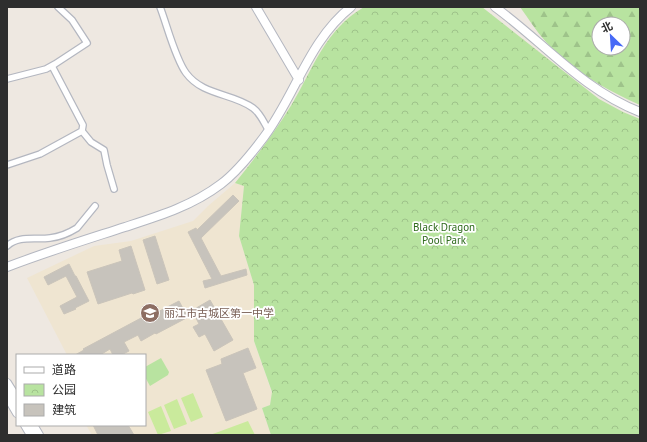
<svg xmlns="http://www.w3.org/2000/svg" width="647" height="442" font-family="'PT Sans','Noto Sans SC',sans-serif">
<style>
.education{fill:#efe5d1}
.grass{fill:#b8e3a0}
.forest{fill:url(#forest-firs);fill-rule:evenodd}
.park{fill:url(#park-crowns)}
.pitch{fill:#caea9c}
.building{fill:#c7c3bc;stroke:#cac4ba}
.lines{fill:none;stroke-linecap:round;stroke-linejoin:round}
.street-casing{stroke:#b4b7c0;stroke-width:8}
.secondary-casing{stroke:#b4b7c0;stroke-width:10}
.street{stroke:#fff;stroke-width:5.5}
.secondary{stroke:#fff;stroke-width:8}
.labels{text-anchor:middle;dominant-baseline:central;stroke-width:3.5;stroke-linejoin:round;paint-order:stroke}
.park-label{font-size:11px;fill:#2f6b1d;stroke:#fff}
.education-label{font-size:11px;fill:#785e54;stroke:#fff;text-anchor:start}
</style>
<defs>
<pattern id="forest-firs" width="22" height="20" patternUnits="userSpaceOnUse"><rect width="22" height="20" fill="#b8e3a0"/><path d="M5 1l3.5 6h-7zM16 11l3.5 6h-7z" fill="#9ec38a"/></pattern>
<pattern id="park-crowns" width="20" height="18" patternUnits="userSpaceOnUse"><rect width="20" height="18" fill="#b8e3a0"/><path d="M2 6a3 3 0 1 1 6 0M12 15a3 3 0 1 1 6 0" fill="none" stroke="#9ec38a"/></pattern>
</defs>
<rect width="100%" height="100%" fill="#eee8e1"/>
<path class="education" d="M235,183L244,186L239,236L254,285V341L272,393L270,405L262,408L271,435H92L86,425H145V355H67L27,278L94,246L131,241L193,221L208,206Z"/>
<path class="grass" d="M161,358L169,372L168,375L150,386L145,377V367Z"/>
<path class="forest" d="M520,7H640V105C605,89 572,71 546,42C536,31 528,18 520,7ZM599,24H623V48H599Z"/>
<path class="park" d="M364,7H482L599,99L623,112L640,119V435H271L262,408L270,405L272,392L254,341V285L239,236L244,186L235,183C255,158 275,132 292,104C314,67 325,30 364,7Z"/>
<path class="pitch" d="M193,393L203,417L191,422L181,398Z
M177,399L187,424L174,429L164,405Z
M161,406L171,431L158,435L148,412Z
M248,421L255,435H210Z"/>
<path class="building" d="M233,195L239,201L201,238L221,276L246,269L247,275L205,288L203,281L212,279L188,232L196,228L197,230Z
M155,236L169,280L157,284L143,240Z
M131,246L145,290L133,294L132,293L98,304L87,272L122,261L119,250Z
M69,264L75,276H76L89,301L75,308L76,309L64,314L60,306L77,297L66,276L48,285L44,277Z
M210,300L233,340L214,351L205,334L199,337L193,327L199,324L194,314L156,334L155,333L141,341L138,335L124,342L129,351L121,355H113L110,349L100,355H75L84,350L83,349L143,317L144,319L179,301L186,314Z
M248,348L256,368L243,373L257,409L226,421L206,370L222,364L221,359Z
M93,425H128L134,435H98Z"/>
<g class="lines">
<g class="street-casing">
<path id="street" d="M160,7C167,25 175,58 186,73C203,96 233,93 253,108C261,114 264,123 269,131
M52,66L83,125L82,131L91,142L104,150L107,165L114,189
M7,79L46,69L55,64L87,43L72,20L58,7
M7,165L40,154L82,131
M7,246C19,235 35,240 50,238C60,237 69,233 77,228L95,206"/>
</g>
<g class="secondary-casing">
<path id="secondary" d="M256,7L299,80
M495,7C543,42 583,90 640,112
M7,267C46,252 85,240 125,227C159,216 192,206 221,184C237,172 252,153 264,137C295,96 309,40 351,7
M7,383L17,399
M7,396L17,413
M25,425L31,435
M33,425L39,435"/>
</g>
<use href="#street" class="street"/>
<use href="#secondary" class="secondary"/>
</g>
<defs>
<g id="school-disc" transform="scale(1)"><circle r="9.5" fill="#8d6e63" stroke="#fff"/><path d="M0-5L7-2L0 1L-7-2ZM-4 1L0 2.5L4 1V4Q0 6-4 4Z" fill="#fff"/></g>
</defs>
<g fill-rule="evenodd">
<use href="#school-disc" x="150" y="313"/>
</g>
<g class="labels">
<g class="park-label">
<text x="444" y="227">Black Dragon<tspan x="444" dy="13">Pool Park</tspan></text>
</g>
<g class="education-label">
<text x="164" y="313">丽江市古城区第一中学</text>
</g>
</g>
<rect width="647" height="442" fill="none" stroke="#2e2e2e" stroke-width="16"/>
<rect x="16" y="354" width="130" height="72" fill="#ffffff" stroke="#ababab"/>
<rect x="24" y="367" width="20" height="6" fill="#ffffff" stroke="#ababab"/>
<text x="52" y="374" font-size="12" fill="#2e2e2e">道路</text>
<rect x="24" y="384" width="20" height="12" fill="url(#park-crowns)" stroke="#ababab"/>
<text x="52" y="394" font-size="12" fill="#2e2e2e">公园</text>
<rect x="24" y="404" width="20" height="12" fill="#c7c3bc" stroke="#ababab"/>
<text x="52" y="414" font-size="12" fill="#2e2e2e">建筑</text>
<g transform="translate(611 36) rotate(335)"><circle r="19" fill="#ffffff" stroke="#ababab"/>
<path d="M0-3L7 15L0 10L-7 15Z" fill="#476af6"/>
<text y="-6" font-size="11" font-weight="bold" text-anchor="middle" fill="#2e2e2e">北</text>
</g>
</svg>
